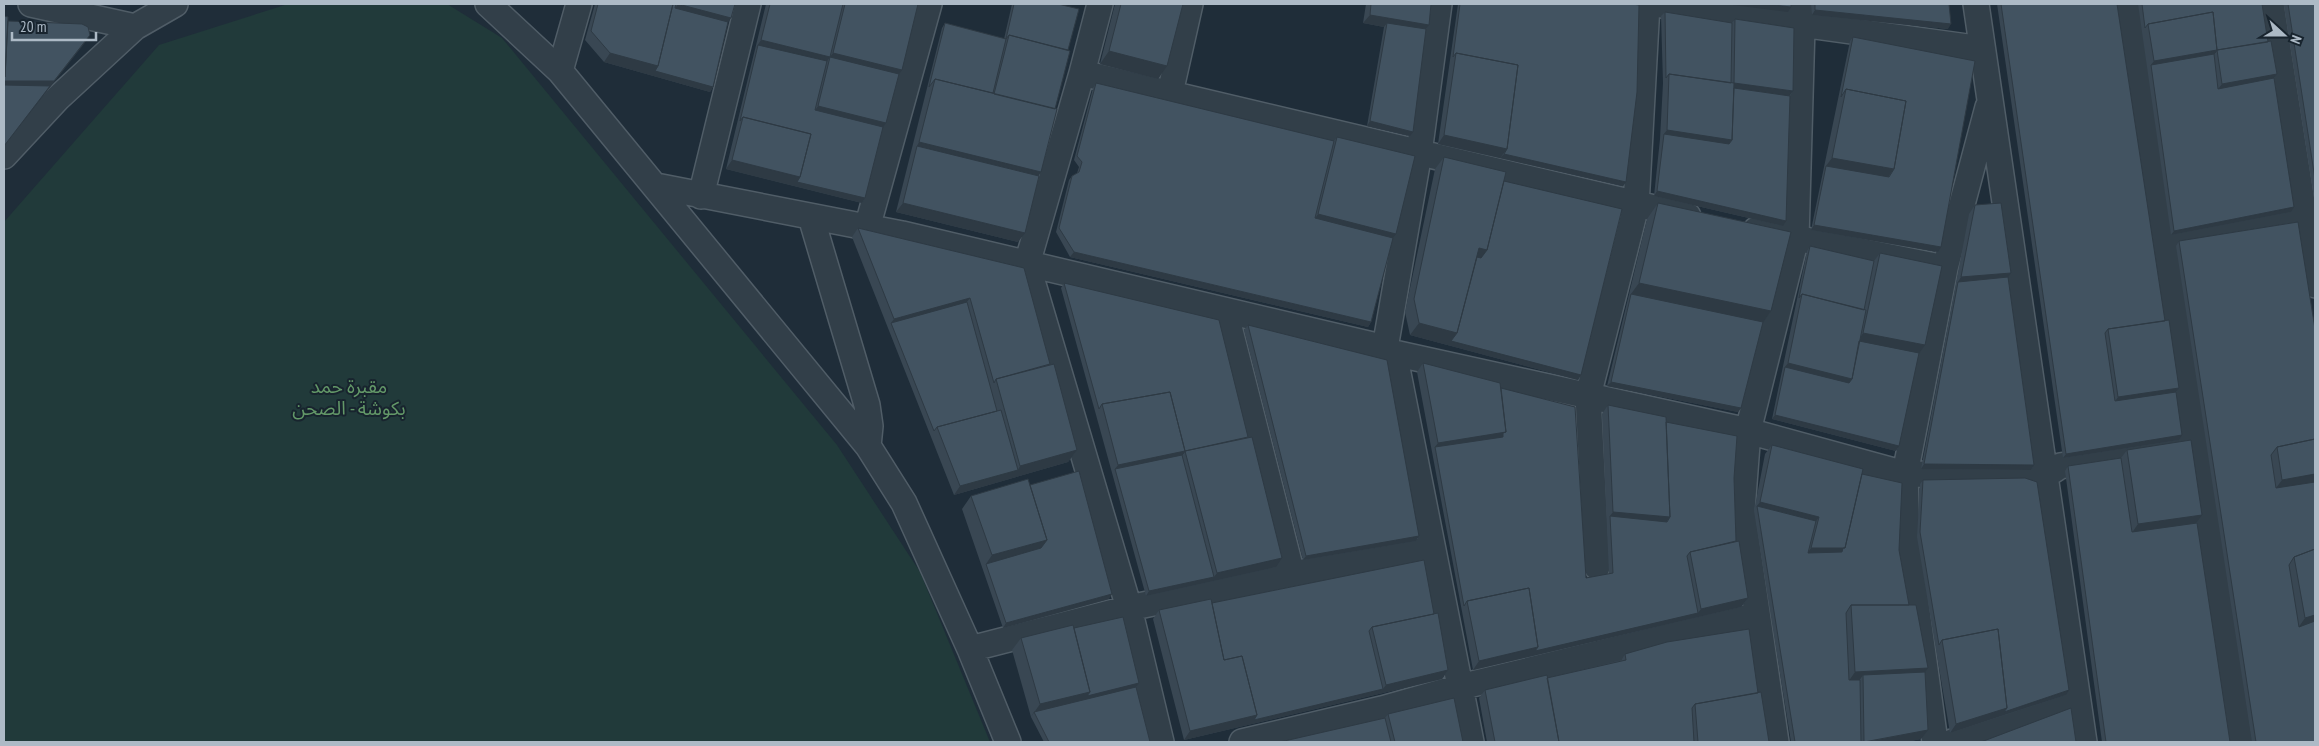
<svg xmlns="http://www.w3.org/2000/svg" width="2319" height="746" font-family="'PT Sans Narrow','Noto Sans Arabic',sans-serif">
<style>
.green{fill:#213a3a}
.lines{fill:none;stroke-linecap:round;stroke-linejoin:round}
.minor-casing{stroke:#505d67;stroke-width:28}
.minor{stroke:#323f49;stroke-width:25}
.wall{fill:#394753}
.shaded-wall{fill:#2e3a44}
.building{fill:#425361;stroke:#2e3a44}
.labels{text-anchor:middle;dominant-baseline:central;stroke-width:4;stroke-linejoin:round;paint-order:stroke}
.park-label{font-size:19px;fill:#639868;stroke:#18242e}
</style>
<rect width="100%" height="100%" fill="#1f2d39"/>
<path class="green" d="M288,4H447L502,38L837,445L920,572L990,742H4V222L159,45Z"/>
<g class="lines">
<g class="minor-casing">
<path id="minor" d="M31,4L135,27
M488,4L560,71L868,446L904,503L970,649L1008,742
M1100,4L1082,73L1027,264L1129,608L1161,742
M1655,4L1982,49
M1976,4L2084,742
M2128,4L2240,742
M2271,4L2315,285
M560,71L579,4
M1082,73L1688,216
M1170,93L1190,4
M4,156L58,98L135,27L175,4
M656,186L902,234L1385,348L1394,353L1748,431L1905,474L2046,475L2060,466L2193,443
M701,196L748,4
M811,217L867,405L870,426L868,446
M867,228L929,4
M1756,230L1945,268
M2163,243L2304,217
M1225,311L1292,574
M1385,348L1419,153L1439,4
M1394,353L1471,742
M1597,567L1588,396L1636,206L1647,4
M970,649L1129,608L1292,574L1431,549
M1242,742L1382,709L1460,687L1757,615
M1776,742L1742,510L1748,431L1796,238L1802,26L1801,4
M1935,742L1907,538L1905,474L1945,268L1988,107
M1952,742L2076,701"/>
</g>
<use href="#minor" class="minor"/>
</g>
<path class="wall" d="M595,4H735L728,22L713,87L710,92L604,62L585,40Z
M766,4H918L886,123L883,127L865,198L862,203L726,169Z
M1012,4H1058L1068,50L1039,176L1018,242L896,212L942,28L945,23L1004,39Z
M1115,4H1183L1158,79L1100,64Z
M1366,4H1431L1429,25L1426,29L1410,136L1367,126L1384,27L1363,23Z
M1458,4H1632L1626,182L1623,186L1438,144Z
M1811,4H1949L1948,29L1812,15Z
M1997,4H2117L2165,321L2179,388L2176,392L2179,440L2063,458Z
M2138,4H2262L2268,42L2277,74L2274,78L2291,212L2171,235Z
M2284,4H2315V204L2284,6Z
M1665,12L1732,23L1735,19L1793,91L1790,96L1783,226L1654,196L1660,139L1663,83L1661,16Z
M1853,37L1938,252L1811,230L1850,41Z
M1096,83L1334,141L1337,137L1393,238L1371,322L1368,327L1070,257L1056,232L1069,180L1072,176L1077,173L1079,167L1074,160L1093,88Z
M1444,157L1504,181L1581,375L1578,380L1410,335L1405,312L1435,169Z
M1658,203L1771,311L1763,322L1741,408L1738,412L1607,386L1647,219Z
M1975,205L2011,273L2008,277L2034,465L2031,470L1921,469L1969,214Z
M2298,222L2315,742H2252L2176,246L2179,241Z
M858,228L1024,268L1050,364L1077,450L1068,462L954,495L852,237Z
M1810,246L1874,261L1880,253L1919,353L1896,451L1772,419L1807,251Z
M1064,283L1248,437L1276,567L1146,596L1061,288Z
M1248,325L1419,536L1416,541L1303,560L1244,330Z
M1423,363L1501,388L1586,578L1609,574L1602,414L1608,405L1666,422L1734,478L1736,541L1748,598L1741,607L1473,670L1417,372Z
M1772,445L1862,474L1899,550L1909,605L1925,672L1921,739L1906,742H1791L1754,511L1765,454Z
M2127,450L2197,523L2230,742H2102L2065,471L2068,466L2121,458Z
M1923,480L2066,695L1950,733L1917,537L1920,484Z
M1030,485L1109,599L1003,628L962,509L971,496Z
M1212,603L1434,614L1448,670L1442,679L1184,740L1153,619L1159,610Z
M1074,628L1139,683L1136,687L1150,742H1044L1031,717L1012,650L1021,638Z
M1625,654L1758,693L1769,742H1487L1479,698L1485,690L1547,678L1622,660V659Z
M1388,714L1463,742H1280L1385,718Z"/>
<path class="shaded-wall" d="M678,4L731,18L725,27L672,13Z
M1725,4H1765L1791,7L1788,12Z
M1815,10L1951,24L1948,29L1812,15Z
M1370,15L1429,25L1422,34L1387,23L1384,27L1363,23Z
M90,35L84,44L4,146V81Z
M761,40L830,57L833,53L902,70L893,83L830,57L824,66L758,45L755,49Z
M2217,50L2211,59L2151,65L2154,61Z
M1109,51L1167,66L1158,79L1100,64Z
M610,53L658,66L713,87L710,92L604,62Z
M2277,74L2270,83L2215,93L2222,84Z
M1734,83L1793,91L1786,100L1731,92Z
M818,106L886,123L880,132L812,115Z
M1370,121L1413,132L1410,136L1367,126Z
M1667,130L1732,140L1725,149L1664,134Z
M1444,135L1507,149L1500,158L1438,144Z
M919,142L1041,172L1032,185L917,146Z
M1504,154L1626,182L1623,186L1500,158Z
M1832,158L1894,169L1885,181L1826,166Z
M732,160L800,177L865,198L862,203L726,169Z
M1657,191L1786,221L1783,226L1654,196Z
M903,203L1025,233L1018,242L896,212Z
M2294,207L2291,212L2171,235L2174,231Z
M1318,214L1396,234L1389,243L1312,223Z
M1814,225L1941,247L1938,252L1811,230Z
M1479,248L1487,250L1478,263L1472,261Z
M1074,252L1371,322L1368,327L1070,257Z
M2011,273L2005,282H1958L1961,277Z
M1639,283L1771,311L1760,327L1631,294Z
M970,298L963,307L891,323L894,319Z
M1419,323L1457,333L1581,375L1578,380L1410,335Z
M1863,333L1925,345L1916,358L1858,341Z
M1788,363L1852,379L1846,388L1785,367Z
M1611,382L1741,408L1738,412L1607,386Z
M2179,388L2172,397L2112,406L2118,397Z
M1775,415L1899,446L1896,451L1772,419Z
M1506,432L1500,441L1435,447L1438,443Z
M2182,435L2179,440L2063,458L2066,454Z
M1077,450L1068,462L954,495L960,486L1018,470L1020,466Z
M1185,451L1179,460L1115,469L1118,465Z
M1924,464L2034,465L2031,470L1921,469Z
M2315,474V486L2273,492L2282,480Z
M1760,502L1819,517L1813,526L1757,506Z
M1613,512L1670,517L1663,526L1610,516Z
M2202,515L2193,527L2129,537L2138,524Z
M1419,536L1416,541L1303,560L1306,556Z
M1047,540L1038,553L986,564L992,555Z
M1811,548H1845L1838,556L1805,557Z
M1282,558L1276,567L1146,596L1149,591L1214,577L1217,573Z
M1112,594L1109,599L1003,628L1006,623Z
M1748,598L1741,607L1473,670L1479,661L1538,647L1698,613L1701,609Z
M2315,615V624L2296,631L2305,618Z
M1928,668L1919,681L1863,675L1857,684L1846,685L1855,672Z
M1448,670L1442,679L1184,740L1190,731L1257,715L1383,689L1386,685Z
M1139,683L1133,691L1034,712L1031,717L1040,704L1090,692Z
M2069,690L2066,695L2001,716L2004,712Z
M2007,708L2001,716L1950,733L1956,724Z
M1928,730L1921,739L1906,742H1867Z"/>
<path class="building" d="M598,4H673L658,66L610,53L591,31Z
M673,4H676L675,8L728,22L713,87L655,71L658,66Z
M678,4H735L731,18Z
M770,4H843L830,57L761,40Z
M845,4H918L902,70L833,53Z
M1014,4H1058L1079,9L1068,50L1009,35L1006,39Z
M1121,4H1183L1167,66L1109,51Z
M1371,4H1431L1429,25L1370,15Z
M1460,4H1632L1639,5L1637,92L1626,182L1504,154L1507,149L1518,65L1456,53L1453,57Z
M1765,4H1791V7Z
M1815,4H1949L1951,24L1815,10Z
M2001,4H2117L2165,321L2108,329L2105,333L2115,401L2176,392L2182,435L2066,454Z
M2142,4H2262L2268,42L2217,50L2214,54L2217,50L2213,12L2148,24L2145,28Z
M2288,4H2315V179Z
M1665,12L1732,23L1731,83L1669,74L1666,78Z
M2213,12L2217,50L2154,61L2148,24Z
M4,16L8,17L5,77H4Z
M1735,19L1794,28L1793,91L1734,83Z
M8,21L82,24L88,27L90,35L54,81H4V78L5,77Z
M945,23L1006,39L993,93L935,79L929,87Z
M1387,23L1426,29L1413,132L1370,121Z
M1009,35L1070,51L1055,109L994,94Z
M1853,37L1975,61L1941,247L1814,225L1826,166L1889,177L1894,169L1906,101L1846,89L1841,97Z
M2271,41L2277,74L2222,84L2217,50Z
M758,45L827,61L815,110L883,127L865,198L797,182L800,177L811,134L743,117L740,121Z
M1456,53L1518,65L1507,149L1444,135Z
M2214,54L2218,89L2274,78L2294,207L2174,231L2151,65Z
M830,57L899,74L886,123L818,106Z
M1669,74L1734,83L1732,140L1667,130Z
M935,79L1057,109L1041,172L919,142Z
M1096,83L1334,141L1315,218L1393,238L1371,322L1074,252L1059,228L1072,176L1079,172L1082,162L1077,156Z
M4,85L50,86L4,146Z
M1734,88L1790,96L1786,221L1657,191L1664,134L1729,144L1732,140Z
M1846,89L1906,101L1894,169L1832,158Z
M743,117L811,134L800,177L732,160Z
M1337,137L1415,156L1396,234L1318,214Z
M917,146L1039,176L1025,233L903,203Z
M1444,157L1506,172L1487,250L1479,248L1457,333L1419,323L1414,299Z
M1504,181L1622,209L1581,375L1451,341L1457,333L1477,257L1481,258L1487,250Z
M1658,203L1791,232L1771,311L1639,283Z
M2001,203L2011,273L1961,277L1975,205Z
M2298,222L2315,329V439L2277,447L2271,455L2276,488L2315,482V549L2294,557L2289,565L2299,627L2315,621V742H2256L2179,241Z
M858,228L1024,268L1050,364L996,379L994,383L970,298L894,319Z
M1810,246L1874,261L1864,310L1802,294L1799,298Z
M1880,253L1942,266L1925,345L1863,333Z
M2008,277L2034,465L1924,464L1958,282Z
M1064,283L1219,320L1248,437L1185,451L1182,455L1214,577L1149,591L1115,469L1182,455L1185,451L1170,392L1102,404L1099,409Z
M1631,294L1763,322L1741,408L1611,382Z
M1802,294L1866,310L1852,379L1788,363Z
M967,302L997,411L937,427L934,431L891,323Z
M2169,320L2179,388L2118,397L2108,329Z
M1248,325L1387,360L1419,536L1306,556Z
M1859,341L1919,353L1899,446L1775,415L1785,367L1849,383L1852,379Z
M1423,363L1500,383L1506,432L1438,443Z
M1054,364L1077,450L1020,466L996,379Z
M1501,388L1575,407L1586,578L1613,573L1610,516L1667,522L1670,517L1666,422L1737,436L1734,478L1736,541L1690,552L1687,556L1698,613L1535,651L1538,647L1529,588L1467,601L1464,606L1435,447L1503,437V433L1506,432Z
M1170,392L1185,451L1118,465L1102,404Z
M1608,405L1666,417L1670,517L1613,512Z
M1001,410L1018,470L960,486L937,427Z
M1252,437L1282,558L1217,573L1185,451Z
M2315,439V474L2282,480L2277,447Z
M2191,440L2202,515L2138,524L2127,450Z
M1772,445L1863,469L1845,548H1811L1819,517L1760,502Z
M2121,458L2132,532L2197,523L2230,742H2106L2068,466Z
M1079,471L1112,594L1006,623L986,564L1041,548L1047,540L1030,485Z
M1862,474L1902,483L1899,550L1909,605H1851L1846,613L1849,680H1860L1861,742H1795L1757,506L1816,521L1808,553L1842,552L1843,548H1845Z
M2025,478L2037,482L2069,690L2004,712L2007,708L1998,629L1942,640L1939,645L1920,532L1923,480Z
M1028,479L1047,540L992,555L971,496Z
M1739,541L1748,598L1701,609L1690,552Z
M2315,549V615L2305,618L2294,557Z
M1424,560L1434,614L1372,627L1369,631L1383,689L1254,720L1257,715L1242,656L1224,660L1212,603Z
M1529,588L1538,647L1479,661L1467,601Z
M1211,599L1224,660L1242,656L1257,715L1190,731L1159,610Z
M1851,605H1916L1928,668L1855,672Z
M1438,613L1448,670L1386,685L1372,627Z
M1123,617L1139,683L1087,696L1090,692L1074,628Z
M1073,625L1090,692L1040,704L1021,638Z
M1749,629L1758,693L1695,704L1692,708L1694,742H1559L1547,678L1626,660L1625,654L1667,642Z
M1998,629L2007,708L1956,724L1942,640Z
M1925,672L1928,730L1864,742L1863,675Z
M1547,675L1559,742H1495L1485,690Z
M1136,687L1150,742H1049L1034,712Z
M1761,692L1769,742H1698L1695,704Z
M1454,698L1463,742H1395L1388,714Z
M2071,708L2076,742H1981Z
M1385,718L1391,742H1280Z"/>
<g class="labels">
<g class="park-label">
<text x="349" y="386">مقبرة حمد<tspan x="349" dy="22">بكوشة - الصحن</tspan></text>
</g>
</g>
<rect width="2319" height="746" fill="none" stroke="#adbac6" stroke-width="10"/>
<g transform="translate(2284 35) rotate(111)" stroke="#18242e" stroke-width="4" paint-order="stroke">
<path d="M0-4L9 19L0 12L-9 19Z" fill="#adbac6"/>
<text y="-8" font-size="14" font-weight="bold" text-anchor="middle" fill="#adbac6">N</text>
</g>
<path d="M12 32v8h84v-8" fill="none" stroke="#adbac6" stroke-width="2.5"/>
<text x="20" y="32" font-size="15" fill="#adbac6" stroke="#18242e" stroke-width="4" paint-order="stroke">20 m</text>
</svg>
